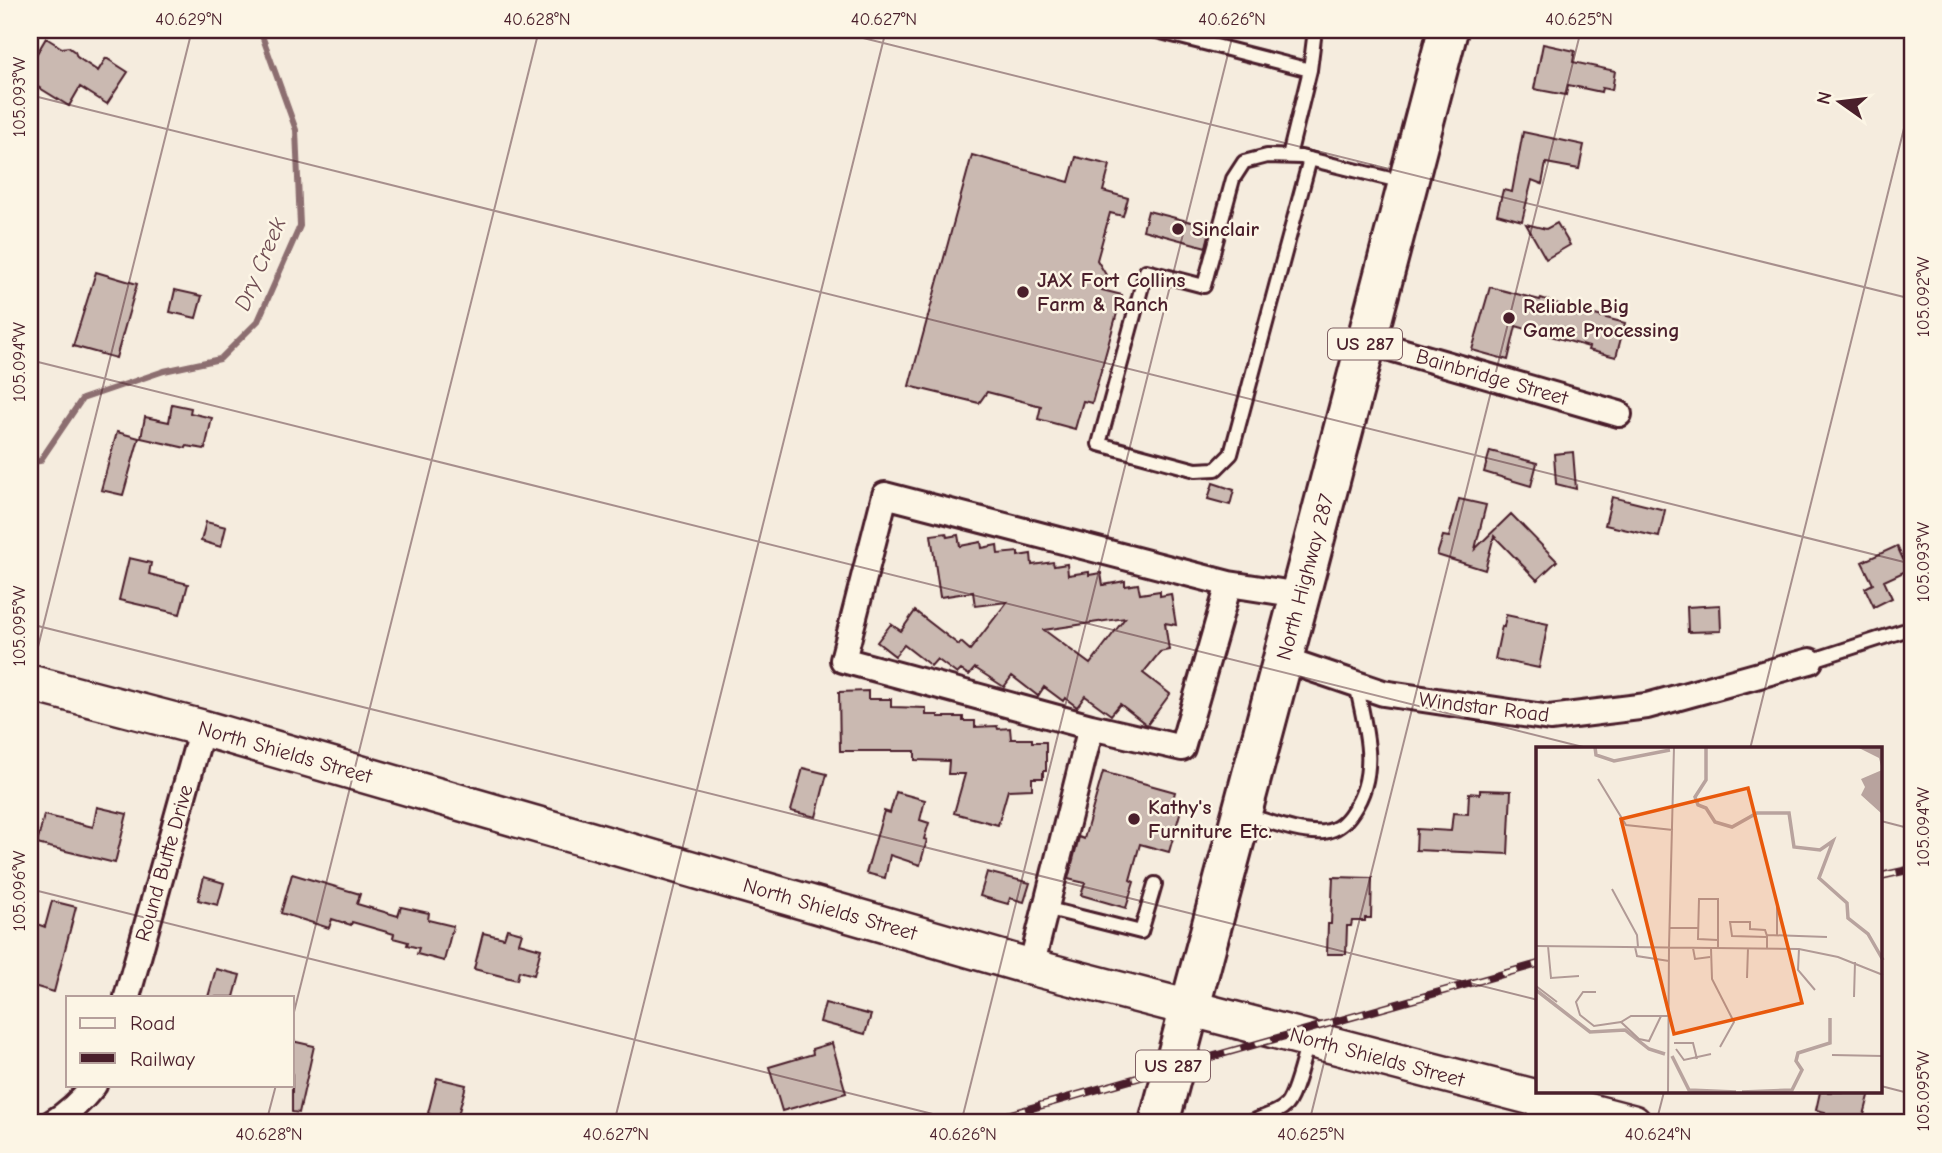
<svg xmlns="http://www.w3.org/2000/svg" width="1942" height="1153" font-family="'Comic Neue',sans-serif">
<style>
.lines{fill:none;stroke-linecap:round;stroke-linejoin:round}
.stream{stroke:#8c6e70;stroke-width:6}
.building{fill:#cab9b1;stroke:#4a1f2b;stroke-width:2;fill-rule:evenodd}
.lane-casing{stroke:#4a1f2b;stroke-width:18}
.street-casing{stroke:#4a1f2b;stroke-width:30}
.secondary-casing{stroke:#4a1f2b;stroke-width:40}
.highway-casing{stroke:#4a1f2b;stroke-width:44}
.lane{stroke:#fcf5e5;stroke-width:12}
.street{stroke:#fcf5e5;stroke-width:24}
.secondary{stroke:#fcf5e5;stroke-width:35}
.highway{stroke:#fcf5e5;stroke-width:38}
.rail-casing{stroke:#4a1f2b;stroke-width:8}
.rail{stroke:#fcf5e5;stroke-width:5;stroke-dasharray:16;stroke-linecap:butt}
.ticks{fill:none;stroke:#4a1f2b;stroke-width:2;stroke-opacity:0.45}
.poi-dot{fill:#4a1f2b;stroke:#fcf5e5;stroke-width:2.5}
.labels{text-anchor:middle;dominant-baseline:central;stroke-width:5;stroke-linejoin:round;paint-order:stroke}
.shield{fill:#fcf5e5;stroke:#7f5f63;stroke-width:2}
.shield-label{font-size:19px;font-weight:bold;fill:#4a1f2b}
.poi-label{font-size:21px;font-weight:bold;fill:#4a1f2b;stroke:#fcf5e5;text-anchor:start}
.street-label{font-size:21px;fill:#4a1f2b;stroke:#fcf5e5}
.water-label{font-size:23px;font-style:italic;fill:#704d53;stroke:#fcf5e5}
.inset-river{fill:none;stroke:#b8a39e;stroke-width:3.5}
.inset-road{fill:none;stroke:#b19a96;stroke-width:2}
.view{fill:#e8590c;fill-opacity:0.15;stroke:#e8590c;stroke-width:3.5}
.inset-edge{fill:none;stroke:#4a1f2b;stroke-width:3.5}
.neatline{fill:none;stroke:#4a1f2b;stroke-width:2.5}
.ticks-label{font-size:18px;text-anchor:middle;fill:#4a1f2b}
</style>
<rect width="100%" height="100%" fill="#f5ecde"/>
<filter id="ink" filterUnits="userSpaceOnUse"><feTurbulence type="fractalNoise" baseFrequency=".0143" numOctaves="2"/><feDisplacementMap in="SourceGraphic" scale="14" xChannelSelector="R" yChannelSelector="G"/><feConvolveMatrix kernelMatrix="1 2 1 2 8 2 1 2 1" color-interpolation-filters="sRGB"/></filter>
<g filter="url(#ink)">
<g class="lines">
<path class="stream" d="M30,462L40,461L82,399L164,371L220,359L258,321L300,226L296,130L260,30"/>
</g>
<path class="building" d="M46,38L62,48L68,47L75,52L77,57L98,71L106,58L128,72L107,104L80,87L69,106L30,82V65Z
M1543,44L1575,51L1573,62L1615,71L1612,90L1602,88L1601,92L1568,85L1566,95L1534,89Z
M1523,132L1584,145L1579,169L1546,163L1542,184L1532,180L1522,221L1497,214L1503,190L1512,192Z
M972,155L1069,182L1076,157L1110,165L1103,191L1128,198L1123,216L1110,213L1097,260L1106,275L1102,290L1122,295L1092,403L1083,401L1075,429L1038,419L1041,406L987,392L979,403L909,386Z
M1148,211L1211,227L1206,247L1143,230Z
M1557,223L1570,245L1546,259L1526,224L1546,229Z
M96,272L137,284L116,358L73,346Z
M1490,287L1540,300L1541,298L1576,310L1625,323L1616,357L1588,350L1589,347L1516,326L1508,360L1472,350Z
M175,290L202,296L196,318L170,312Z
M172,404L191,408L190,413L212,418L205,449L187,446L186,448L141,438L145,417L169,422Z
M117,432L139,438L123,495L101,490Z
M1490,451L1537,463L1531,486L1484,472Z
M1573,452L1576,489L1556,484L1554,454Z
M1213,483L1234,490L1230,505L1208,499Z
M1612,497L1665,510L1659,537L1605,525Z
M1459,499L1486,505L1475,549L1511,514L1557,561L1537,580L1494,536L1485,570L1437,555L1443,536L1449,537Z
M206,522L226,527L221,547L201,541Z
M946,533L947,537L958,535L960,546L981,542L982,548L997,545L998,554L1018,552V556L1031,554L1032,565L1053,562L1054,566L1067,564L1068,575L1089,572V575L1101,573L1103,585L1125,581V586L1138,584L1140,594L1160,591V596L1171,594L1176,625L1165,623L1169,650L1160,652L1143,673L1170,694L1147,725L1120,704L1111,715L1085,696L1077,707L1065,698L1063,701L1044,687L1038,696L1012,676L1004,687L975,668L969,675L961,670L957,674L937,659L931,666L904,645L895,656L877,642L891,624L901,631L915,611L959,645L961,642L970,650L1007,602L975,606L973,592L940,597L931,535ZM1125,618L1090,664L1044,630Z
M1897,546L1908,570L1884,581L1892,598L1874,607L1865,588L1873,584L1862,562Z
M129,558L151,563L149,574L188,584L180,614L119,600Z
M1720,605L1721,631L1688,632L1687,607Z
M1506,615L1548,624L1539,668L1495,659L1502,626L1504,627Z
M868,691V699H891V707L926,708V715H938V717H963V721H975V727L997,726L998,729L1010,728L1011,739H1032V742H1046V771H1043V778H1032V789L1008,790L998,825L954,813L965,774H948L949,761L915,760V751H840L839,692Z
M803,768L827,774L816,817L791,811Z
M1103,772L1175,792L1171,807L1181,810L1169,852L1140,844L1130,880L1134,882L1126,908L1081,895L1085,883L1068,879L1079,837L1084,839Z
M1480,790L1511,791L1508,854L1416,850L1417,829L1451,831L1453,813L1468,814L1469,793L1480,794Z
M896,792L925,800L920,820L929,823L924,839L927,840L920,865L890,855L885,878L866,873L884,811L890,813Z
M97,807L127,814L115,863L37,844L44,815L93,827Z
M987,872L1030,883L1024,902L1010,898L1008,904L980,896Z
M292,874L360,894L357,904L398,916L401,907L429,913L428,920L453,926L444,961L417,954L419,948L407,945L408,942L393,938L394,934L352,922L351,925L332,919L329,928L281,913Z
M204,877L224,883L218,905L198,900Z
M1333,877L1372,878L1371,918H1365V921H1352L1351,926H1347L1346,954H1327L1328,924H1331Z
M52,901L76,907L54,992L30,985V951L37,924L45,927Z
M507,929L522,933L519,943L541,949L534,975L519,971L517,980L474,969L483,933L504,938Z
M216,969L240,975L234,997H208Z
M825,1003L871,1015L865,1034L820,1022Z
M292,1041L314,1046L299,1113L292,1112Z
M832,1043L846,1093L782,1111L769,1067L813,1054L812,1049Z
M437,1078L466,1085L456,1123H428L430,1114L428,1113Z
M1820,1092H1870L1862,1123H1846L1824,1118L1825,1112L1816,1110Z"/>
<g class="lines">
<g class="lane-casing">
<path id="lane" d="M1153,30L1310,70
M1289,156L1310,70L1315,30
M1310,159L1231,454L1216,469L1196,470L1099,444L1146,271L1204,286L1233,179L1244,162L1267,156L1301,157L1403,182
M1810,661L1912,628
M1244,814C1269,821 1298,834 1324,832C1338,830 1346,822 1353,811C1380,772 1365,727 1356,684
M1045,908L1141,932L1155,884
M1251,1123C1261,1116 1276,1115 1286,1105C1295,1095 1304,1056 1308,1041"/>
</g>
<g class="street-casing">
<path id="street" d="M1366,341L1619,414
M1229,584L1182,748L1091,727L843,660L885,495L1229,584L1300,595
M1283,659L1383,693L1550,718L1647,706L1810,661
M1031,967L1091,727
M127,997L202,728
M52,1123C69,1113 82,1100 94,1085"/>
</g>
<g class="secondary-casing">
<path id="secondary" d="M30,683L202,728L1031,967L1633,1123"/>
</g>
<g class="highway-casing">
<path id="highway" d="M1159,1123L1300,595L1448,30"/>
</g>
<use href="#lane" class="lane"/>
<use href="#street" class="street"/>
<use href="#secondary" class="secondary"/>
<use href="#highway" class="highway"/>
<g class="rail-casing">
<path id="rail" d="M1881,876L1912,869
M979,1123L1538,964"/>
</g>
<use href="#rail" class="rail"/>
</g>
</g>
<path class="ticks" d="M831,30L1912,299M1892,30L1912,35M30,95L1912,564M30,360L1591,749M30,624L1538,1000M30,679L192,30M1750,749L1912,96M1881,821L1912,829M30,889L969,1123M292,1020L539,30M1881,1086L1912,1094M266,1123L276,1085M614,1123L886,30M961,1123L1234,30M1309,1123L1581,30M1656,1123L1664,1092"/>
<g class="poi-dot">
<circle cx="1178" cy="229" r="7"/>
<circle cx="1023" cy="292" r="7"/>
<circle cx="1509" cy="318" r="7"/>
<circle cx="1134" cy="819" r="7"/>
</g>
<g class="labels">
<g class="shield">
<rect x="1328" y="328.5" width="74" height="31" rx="5"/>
<rect x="1136" y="1050.5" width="74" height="31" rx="5"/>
</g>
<g class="shield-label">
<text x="1365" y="344">US 287</text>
<text x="1173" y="1066">US 287</text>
</g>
<g class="poi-label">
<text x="1192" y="229">Sinclair</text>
<text x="1037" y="280">JAX Fort Collins<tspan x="1037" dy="24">Farm &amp; Ranch</tspan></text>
<text x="1523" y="306">Reliable Big<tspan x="1523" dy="24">Game Processing</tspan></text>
<text x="1148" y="807">Kathy's<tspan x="1148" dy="24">Furniture Etc.</tspan></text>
</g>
<g class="street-label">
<text transform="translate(1492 377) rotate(16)">Bainbridge Street</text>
<text transform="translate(1305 577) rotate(-75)">North Highway 287</text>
<text transform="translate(1484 707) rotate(7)">Windstar Road</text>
<text transform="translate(285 752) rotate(16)">North Shields Street</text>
<text transform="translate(164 863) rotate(-74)">Round Butte Drive</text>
<text transform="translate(830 909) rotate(16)">North Shields Street</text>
<text transform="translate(1377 1057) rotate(15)">North Shields Street</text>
</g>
<g class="water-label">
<text transform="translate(260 264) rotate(-67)">Dry Creek</text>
</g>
</g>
<g transform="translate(1536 747)">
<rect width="346" height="346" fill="#f5ecde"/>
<path d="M321,0H346V67L325,48L329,40L325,32L346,23L343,11Z" fill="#b8a39e"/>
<path class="inset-river" d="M59,0L60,8L78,14L134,3M170,0V33L159,50L162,58L170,61L179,75L196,80L221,66H253L258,100L284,103L297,94L283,131L311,156L312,171L332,187L347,213M0,243L54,285L89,283L113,302L129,307M136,309L153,343L200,345M206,345L256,343L266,323L260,314L262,306L294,296V271"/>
<path class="inset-road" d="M62,32L90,78L137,83M76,142L101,188L102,200M134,181H162M231,188L291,190M241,188V156M231,190L196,189L194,175H214V182L229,183L231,189V201M182,193L162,192L163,152H182V201M0,199L263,202L302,210L347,228M12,199L15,231L43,229M99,200L101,209L133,214M133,200L138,0M157,201L159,212L174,210M175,201L176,232L198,275L184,300M263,202L262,223L279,243M211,231L212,201M0,239L21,255M60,245H47L40,255L44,268L58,279L85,275L95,269H133M318,250L319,215M85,275L103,292L113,294L125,269M138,296H157L161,312M140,302L148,313L175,307M296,308L347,309M132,346L133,200"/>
<path class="view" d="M212,41L266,256L138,287L85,72Z"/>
<rect width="346" height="346" class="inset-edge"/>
</g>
<rect width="1942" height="1153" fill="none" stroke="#fcf5e5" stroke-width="77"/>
<rect x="66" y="996" width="228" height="91" fill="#fcf5e5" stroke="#b59f9b" stroke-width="2"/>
<rect x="80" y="1018" width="35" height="10" fill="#fcf5e5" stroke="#b59f9b" stroke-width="2"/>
<text x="130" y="1030" font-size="21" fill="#4a1f2b">Road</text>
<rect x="80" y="1053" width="35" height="10" fill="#4a1f2b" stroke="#b59f9b" stroke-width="2"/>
<text x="130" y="1066" font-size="21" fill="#4a1f2b">Railway</text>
<g transform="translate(1840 102) rotate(284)" stroke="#fcf5e5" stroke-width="5" paint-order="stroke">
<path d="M0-5L12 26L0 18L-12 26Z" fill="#4a1f2b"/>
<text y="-10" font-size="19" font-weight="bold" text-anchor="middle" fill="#4a1f2b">N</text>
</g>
<rect x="38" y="38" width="1866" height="1076" class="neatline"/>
<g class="ticks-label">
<text x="189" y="25">40.629°N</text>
<text x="537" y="25">40.628°N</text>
<text x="884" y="25">40.627°N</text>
<text x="1232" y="25">40.626°N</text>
<text x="1579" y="25">40.625°N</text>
<text transform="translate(19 97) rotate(-90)" y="6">105.093°W</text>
<text transform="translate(1923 297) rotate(-90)" y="6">105.092°W</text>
<text transform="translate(19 362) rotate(-90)" y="6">105.094°W</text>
<text transform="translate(1923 562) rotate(-90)" y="6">105.093°W</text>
<text transform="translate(19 626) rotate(-90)" y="6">105.095°W</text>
<text transform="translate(1923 827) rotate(-90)" y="6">105.094°W</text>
<text transform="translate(19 891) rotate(-90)" y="6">105.096°W</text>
<text transform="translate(1923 1091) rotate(-90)" y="6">105.095°W</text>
<text x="269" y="1140">40.628°N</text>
<text x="616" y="1140">40.627°N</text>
<text x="963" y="1140">40.626°N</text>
<text x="1311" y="1140">40.625°N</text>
<text x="1658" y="1140">40.624°N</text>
</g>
</svg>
